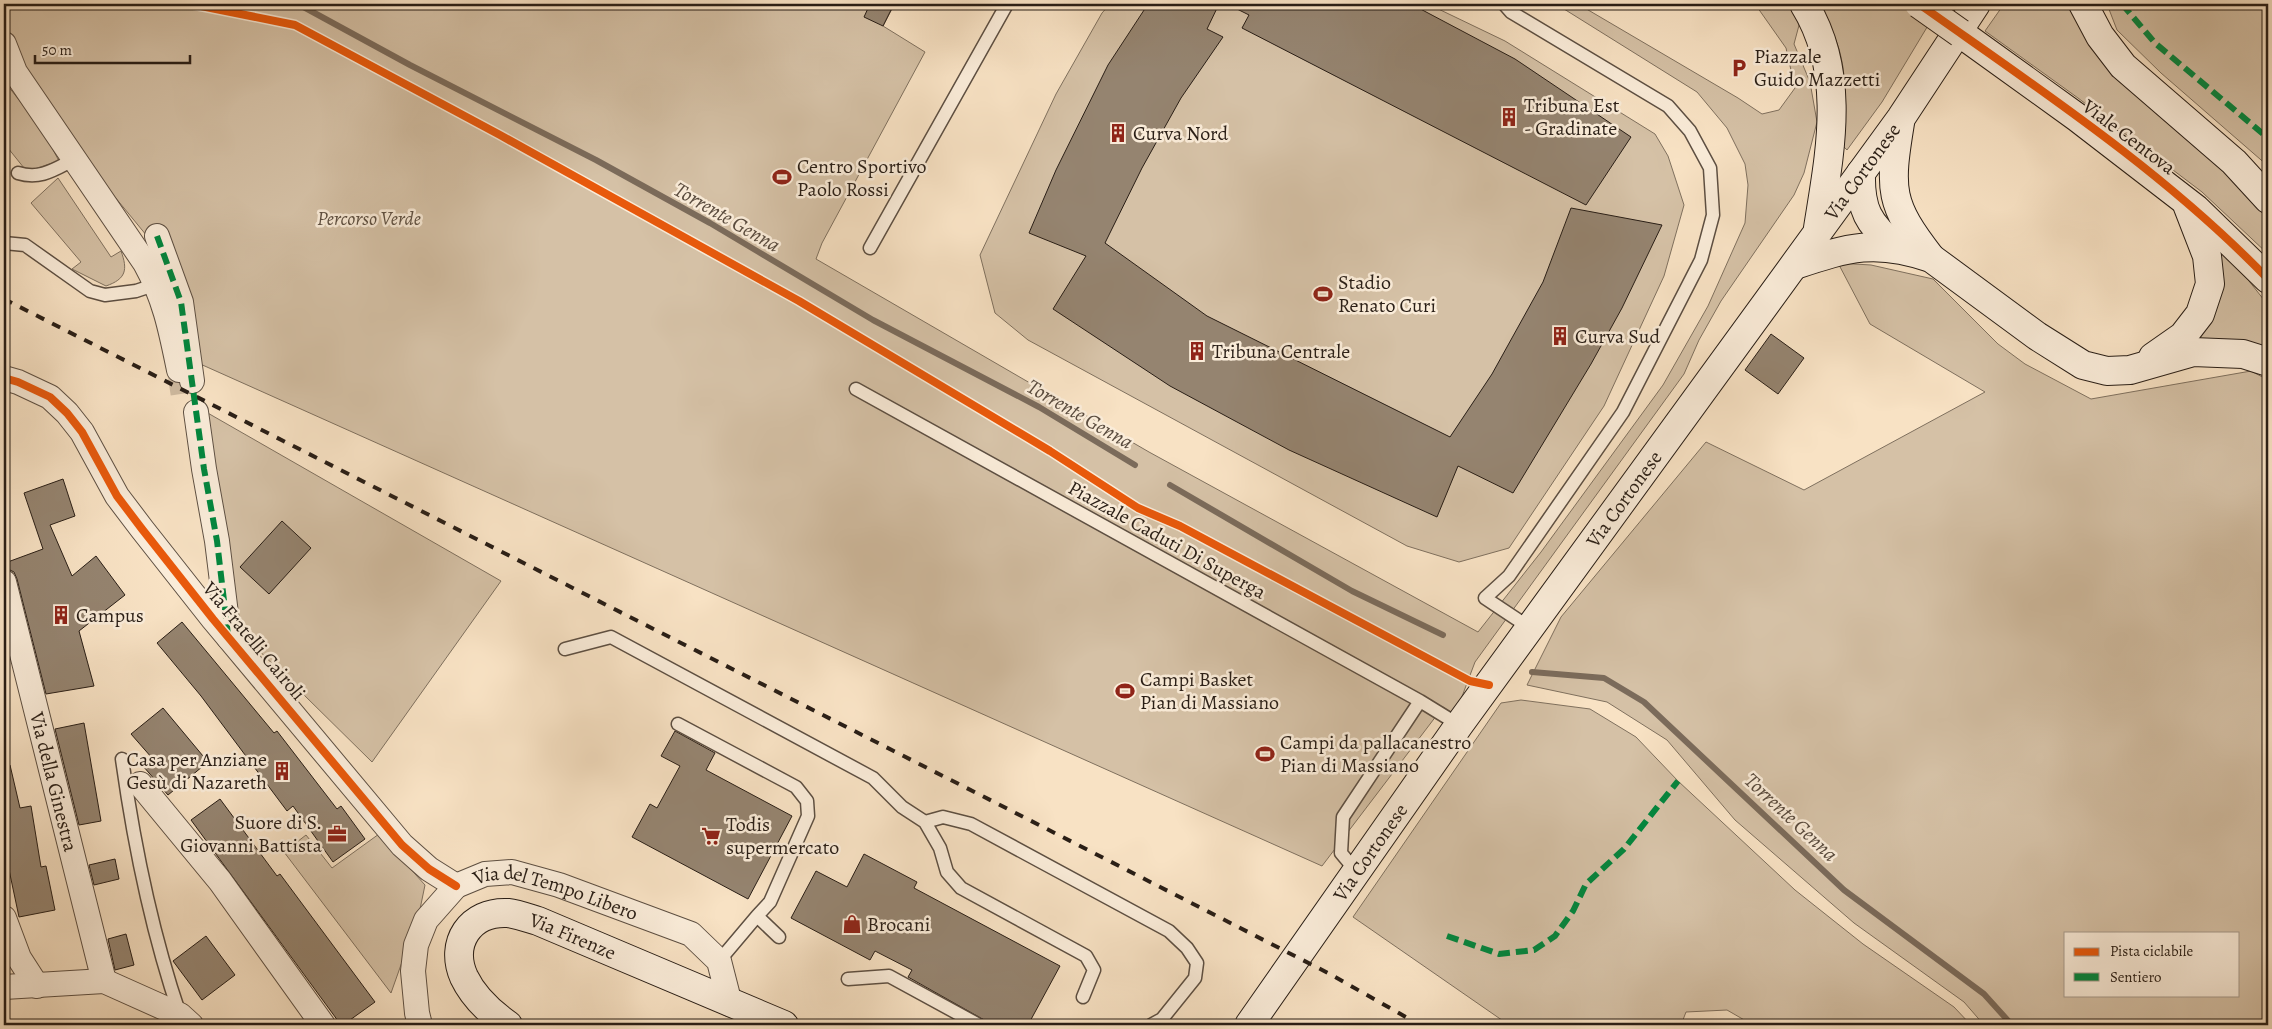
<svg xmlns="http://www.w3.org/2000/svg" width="2272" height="1029" font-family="Alegreya,serif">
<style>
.green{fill:#d5c1a6;stroke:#7f705e;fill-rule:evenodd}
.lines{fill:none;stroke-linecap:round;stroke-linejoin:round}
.stream{stroke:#7b6b5b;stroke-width:6}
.building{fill:#958470;stroke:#291e16}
.street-tunnel{stroke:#cfbba1;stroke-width:24;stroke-dasharray:24 12;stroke-linecap:butt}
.lane-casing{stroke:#5d4f42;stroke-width:15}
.street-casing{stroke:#5d4f42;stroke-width:26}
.secondary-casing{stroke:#291e16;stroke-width:30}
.lane{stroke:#faecd9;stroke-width:12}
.street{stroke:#faecd9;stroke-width:24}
.secondary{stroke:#faecd9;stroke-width:28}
.rail{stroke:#291e16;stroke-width:4;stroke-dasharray:9 9;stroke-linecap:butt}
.secondary-bridge-casing{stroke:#291e16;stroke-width:30;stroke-linecap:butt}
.secondary-bridge{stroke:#faecd9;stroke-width:28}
.quiet{stroke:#00873e;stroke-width:6;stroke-dasharray:12 6;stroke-linecap:butt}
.cycleway-casing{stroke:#faecd9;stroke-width:11}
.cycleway{stroke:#e8590c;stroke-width:8}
.labels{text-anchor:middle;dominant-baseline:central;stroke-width:5;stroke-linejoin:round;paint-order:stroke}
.poi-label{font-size:20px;fill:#291e16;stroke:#faecd9;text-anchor:start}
.street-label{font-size:20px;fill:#291e16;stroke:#faecd9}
.park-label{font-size:20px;font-style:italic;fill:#5d4f41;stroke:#faecd9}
.water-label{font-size:21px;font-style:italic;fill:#594b3e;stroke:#faecd9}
</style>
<rect width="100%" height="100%" fill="#f8e2c4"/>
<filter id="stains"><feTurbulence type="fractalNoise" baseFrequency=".004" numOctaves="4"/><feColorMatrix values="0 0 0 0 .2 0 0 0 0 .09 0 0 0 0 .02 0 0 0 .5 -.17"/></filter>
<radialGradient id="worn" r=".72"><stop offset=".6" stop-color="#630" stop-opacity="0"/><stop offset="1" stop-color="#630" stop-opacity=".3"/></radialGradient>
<path class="green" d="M4,4H885L893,7L883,26L925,52L822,243L816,259L1149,452L1478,632L1541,552L1663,385L1708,306L1745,223L1748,185L1745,164L1727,128L1697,92L1556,4H1578L1738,98L1762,114L1779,110L1795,88L1786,48L1755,4H1795L1802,14L1794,44L1810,82L1817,122L1804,173L1794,195L1721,301L1699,340L1684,374L1475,662L1455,715L1443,707L1322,866L198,363L170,264L4,62Z
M1110,4H1428L1505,41L1655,134L1668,156L1684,205L1664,276L1604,406L1509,548L1459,562L1407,546L1028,340L995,313L980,255L1056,94L1102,13Z
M1818,4H1941L1882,102L1847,150L1840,143C1842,115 1848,84 1841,57C1837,38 1827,20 1818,4Z
M2004,4H2076L2268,217V254L2202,192L2078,98L1985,31Z
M2107,4H2268V166L2161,73L2117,30Z
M4,81L42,129L59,161L34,169L24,168L4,143Z
M58,178L111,257L121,251C128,270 126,279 106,286L72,269L81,262L31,203Z
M2221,253L2249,281L2268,305V354L2198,341L2208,324L2216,255Z
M1838,263L1871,265L1933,279L1998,344L2025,364L2091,399L2251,371L2268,380V1025H1984L1964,1002L1854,923L1735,820L1667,740L1607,702L1527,685L1561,617L1706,442L1804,490L1985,392L1870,324ZM2066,933H2238V995H2066Z
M192,404L501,581L372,762L233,625Z
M1521,700L1590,709L1636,737L1678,781L1795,890L1863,944L1954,1007L1971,1025H1753L1727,1010L1686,1012L1681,1025H1509L1353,917L1501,703Z
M379,834L425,885L419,914L391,993L284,852L306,835L332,868Z"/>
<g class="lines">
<path class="stream" d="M298,4L410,65L596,160L710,223L873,320L1039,407L1135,465
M1170,485L1352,591L1443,635
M1532,672L1604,678L1644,702L1844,890L1984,994L2012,1025"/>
</g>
<path class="building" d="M870,4H894L883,26L864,17Z
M1148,4H1219L1207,29L1223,37L1181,98L1142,168L1105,243L1207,316L1450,437L1492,374L1543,282L1571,208L1662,225L1622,308L1591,364L1513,493L1458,466L1437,517L1289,450L1170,386L1053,309L1086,256L1029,233L1056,170L1108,65Z
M1227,4H1411L1515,59L1631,137L1586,205L1242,28L1249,15Z
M1771,334L1804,358L1778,394L1745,370Z
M63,479L75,516L50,525L72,576L96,556L125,595L79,631L94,686L46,694L17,579L14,572L8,569L5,563L43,549L24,493Z
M282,521L311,548L269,594L240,567Z
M182,622L274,733L277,731L337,809L341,806L365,839L333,862L293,806L287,811L201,696L157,643Z
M163,708L208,762L168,795L143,766L152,758L131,734Z
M84,723L101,821L79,825L55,729Z
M675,731L715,753L706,770L792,816L748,899L632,837L650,804L657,808L680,766L661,756Z
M10,765L20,808L31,806L41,867L46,866L55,910L19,917L4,846V766Z
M220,799L277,876L280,874L375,1002L343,1025H341L191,820Z
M864,854L917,882L914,888L1060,966L1028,1025H993L908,977L912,970L875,951L870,960L791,918L816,871L847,887Z
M115,859L119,879L94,885L89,865Z
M126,934L134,965L115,970L108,939Z
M206,936L235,975L202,1000L173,961Z"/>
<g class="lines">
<path class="street-tunnel" d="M179,370L184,403"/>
<g class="lane-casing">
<path id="lane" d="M1504,4L1511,12L1668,106L1690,131L1710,168L1713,215L1701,260L1623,412L1509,576L1485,598L1530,628
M18,173C41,180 55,169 75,159
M4,243L25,245L90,291L105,295L136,291L157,284
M870,248L1007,4
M856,389L1420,701L1459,725
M565,649L611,637L873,778L902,807L925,822L940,848L947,872L961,888L1086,956L1094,970L1083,997
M678,724L796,787L807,801L808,816L770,902L757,916
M122,759C134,845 152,933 180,1015
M925,822L943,817L971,824L1169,931L1187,948L1197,963L1195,978L1162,1019L1151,1025
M1356,871L1341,853L1343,817L1420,701
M719,961L757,916L779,937
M848,979L889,976L979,1025"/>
</g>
<g class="street-casing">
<g id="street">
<path d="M4,44L15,72L145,263C165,299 171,331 179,370"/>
<path d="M157,236L181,302L192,381"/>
<path d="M4,378L18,382L50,397L67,413L82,432L117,496L142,529L213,619L402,845L429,869L456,886"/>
<path d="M196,412L204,469L217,541L229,638"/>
<path id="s1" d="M4,582L104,981"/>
<path d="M140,784L220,881L323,1025"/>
<path d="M4,918L19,958L37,986"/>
<path d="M4,987L104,981L180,1015L191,1025"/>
<path id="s2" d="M420,1025L417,1013L413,971L416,945L426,920L456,886L485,874L512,872L559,885L691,934L719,961L730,1004"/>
</g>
</g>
<g class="secondary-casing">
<g id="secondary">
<path d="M1804,4C1847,73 1830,152 1818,228"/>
<path d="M2083,4L2100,36L2123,66L2234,162L2268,199"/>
<path d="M1960,33L2078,118L2196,209L2268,279"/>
<path d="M1900,123C1889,190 1889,204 1931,258"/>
<path d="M1861,173C1860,209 1868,224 1896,247"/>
<path d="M1795,265C1849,247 1876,239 1931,258L2037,336L2083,365L2107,371L2130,370L2193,352L2243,354L2268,362"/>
<path d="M2153,357L2183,336L2200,314L2210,284L2207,256L2188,207"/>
<path id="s3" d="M508,1025C491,1013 473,996 464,977C449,943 470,911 508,913C517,914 528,918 538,921L784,1025"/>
<path id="s4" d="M1249,1025L1459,725L1901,118L1976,4"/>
</g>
</g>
<use href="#lane" class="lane"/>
<use href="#street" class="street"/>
<use href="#secondary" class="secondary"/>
<path class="rail" d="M4,299L1002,806L1328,973L1420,1025"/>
<g class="secondary-bridge-casing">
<path id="secondary-bridge" d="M1919,4L1960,33"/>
</g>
<use href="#secondary-bridge" class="secondary-bridge"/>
<path class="quiet" d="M2122,4L2155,43L2268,138
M157,236L181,302L204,469L217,541L228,635
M1447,936L1499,954L1534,950L1555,936L1573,911L1586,884L1624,849L1678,781"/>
<g class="cycleway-casing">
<path id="cycleway" d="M191,4L295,25L500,135L799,301L1050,451L1138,508L1180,526L1470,681L1489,685
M1919,4C2039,89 2165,172 2268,279
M4,378L18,382L50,397L67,413L82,432L117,496L142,529L213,619L402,845L429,869L456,886"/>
</g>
<use href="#cycleway" class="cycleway"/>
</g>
<defs>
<g id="parking-bare" transform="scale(1.5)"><path d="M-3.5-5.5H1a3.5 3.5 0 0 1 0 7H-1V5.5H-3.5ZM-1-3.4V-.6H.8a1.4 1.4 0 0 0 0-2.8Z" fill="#8f2418" stroke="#faecd9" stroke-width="2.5" paint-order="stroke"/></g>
<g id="building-bare" transform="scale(1.5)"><path d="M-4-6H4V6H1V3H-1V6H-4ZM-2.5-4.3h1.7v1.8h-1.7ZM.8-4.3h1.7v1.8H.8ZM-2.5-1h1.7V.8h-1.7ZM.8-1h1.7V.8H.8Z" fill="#8f2418" stroke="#faecd9" stroke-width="2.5" paint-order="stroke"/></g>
<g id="stadium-bare" transform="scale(1.5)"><path d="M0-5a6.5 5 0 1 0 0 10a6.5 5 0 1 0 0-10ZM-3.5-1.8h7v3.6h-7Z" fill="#8f2418" stroke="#faecd9" stroke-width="2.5" paint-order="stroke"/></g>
<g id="office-bare" transform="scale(1.5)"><path d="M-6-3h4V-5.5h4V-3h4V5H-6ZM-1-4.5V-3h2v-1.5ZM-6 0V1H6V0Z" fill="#8f2418" stroke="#faecd9" stroke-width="2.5" paint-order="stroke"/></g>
<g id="supermarket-bare" transform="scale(1.5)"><path d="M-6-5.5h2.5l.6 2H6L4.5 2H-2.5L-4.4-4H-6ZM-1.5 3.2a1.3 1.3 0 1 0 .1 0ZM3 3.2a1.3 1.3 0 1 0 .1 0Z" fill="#8f2418" stroke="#faecd9" stroke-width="2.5" paint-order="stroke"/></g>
<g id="shop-bare" transform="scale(1.5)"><path d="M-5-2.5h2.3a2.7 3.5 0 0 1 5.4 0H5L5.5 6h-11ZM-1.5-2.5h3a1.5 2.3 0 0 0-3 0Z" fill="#8f2418" stroke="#faecd9" stroke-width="2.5" paint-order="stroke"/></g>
</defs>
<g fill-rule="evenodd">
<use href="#parking-bare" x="1739" y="68"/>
<use href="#building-bare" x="1509" y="117"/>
<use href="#building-bare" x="1118" y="133"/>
<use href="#stadium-bare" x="782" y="177"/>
<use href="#stadium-bare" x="1323" y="294"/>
<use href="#building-bare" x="1560" y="336"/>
<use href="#building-bare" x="1197" y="351"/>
<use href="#building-bare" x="61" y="615"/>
<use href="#stadium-bare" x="1125" y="691"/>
<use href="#stadium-bare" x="1265" y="754"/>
<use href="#building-bare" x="282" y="771"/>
<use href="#office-bare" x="337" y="834"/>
<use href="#supermarket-bare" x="711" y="836"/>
<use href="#shop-bare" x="852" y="924"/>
</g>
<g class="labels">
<g class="poi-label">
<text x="1754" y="56">Piazzale<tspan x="1754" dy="23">Guido Mazzetti</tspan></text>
<text x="1524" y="105">Tribuna Est<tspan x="1524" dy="23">- Gradinate</tspan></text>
<text x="1133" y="133">Curva Nord</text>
<text x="797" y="166">Centro Sportivo<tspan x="797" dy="23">Paolo Rossi</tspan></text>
<text x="1338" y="282">Stadio<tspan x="1338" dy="23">Renato Curi</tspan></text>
<text x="1575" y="336">Curva Sud</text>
<text x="1212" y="351">Tribuna Centrale</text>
<text x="76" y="615">Campus</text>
<text x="1140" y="679">Campi Basket<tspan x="1140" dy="23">Pian di Massiano</tspan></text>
<text x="1280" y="742">Campi da pallacanestro<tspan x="1280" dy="23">Pian di Massiano</tspan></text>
<text x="267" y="759" text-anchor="end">Casa per Anziane<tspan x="267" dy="23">Gesù di Nazareth</tspan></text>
<text x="322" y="822" text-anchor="end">Suore di S.<tspan x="322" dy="23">Giovanni Battista</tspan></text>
<text x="726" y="824">Todis<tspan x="726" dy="23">supermercato</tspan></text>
<text x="867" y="924">Brocani</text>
</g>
<g class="street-label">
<text transform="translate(2129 137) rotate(37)">Viale Centova</text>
<text stroke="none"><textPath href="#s4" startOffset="1051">Via Cortonese</textPath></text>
<text stroke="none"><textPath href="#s4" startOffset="646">Via Cortonese</textPath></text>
<text transform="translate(1167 540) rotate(29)">Piazzale Caduti Di Superga</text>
<text transform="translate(254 641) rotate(50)">Via Fratelli Cairoli</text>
<text stroke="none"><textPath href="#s1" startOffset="206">Via della Ginestra</textPath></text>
<text stroke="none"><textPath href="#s4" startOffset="211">Via Cortonese</textPath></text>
<text stroke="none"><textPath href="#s2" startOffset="258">Via del Tempo Libero</textPath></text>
<text stroke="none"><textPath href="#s3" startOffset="230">Via Firenze</textPath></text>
</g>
<g class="park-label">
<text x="369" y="218">Percorso Verde</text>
</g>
<g class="water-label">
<text transform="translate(727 217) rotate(30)">Torrente Genna</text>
<text transform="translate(1080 414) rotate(30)">Torrente Genna</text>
<text transform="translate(1791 817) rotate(43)">Torrente Genna</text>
</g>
</g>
<rect width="2272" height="1029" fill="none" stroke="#f8e2c4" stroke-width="20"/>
<rect x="5" y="5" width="2262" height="1019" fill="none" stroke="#291e16" stroke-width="2.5"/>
<rect x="10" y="10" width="2252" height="1009" fill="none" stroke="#291e16"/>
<rect x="2064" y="932" width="175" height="65" fill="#faecd9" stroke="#a69a8b"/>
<rect x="2074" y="948" width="25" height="8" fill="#e8590c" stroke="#a69a8b"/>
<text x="2110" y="956" font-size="15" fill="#291e16">Pista ciclabile</text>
<rect x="2074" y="973" width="25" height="8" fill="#00873e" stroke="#a69a8b"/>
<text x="2110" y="982" font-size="15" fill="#291e16">Sentiero</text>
<path d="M35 55v8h155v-8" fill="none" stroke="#291e16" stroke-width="2.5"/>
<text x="42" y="55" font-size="15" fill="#291e16" stroke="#faecd9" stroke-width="4" paint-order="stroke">50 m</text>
<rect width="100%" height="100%" filter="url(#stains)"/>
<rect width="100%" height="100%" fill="url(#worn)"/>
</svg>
